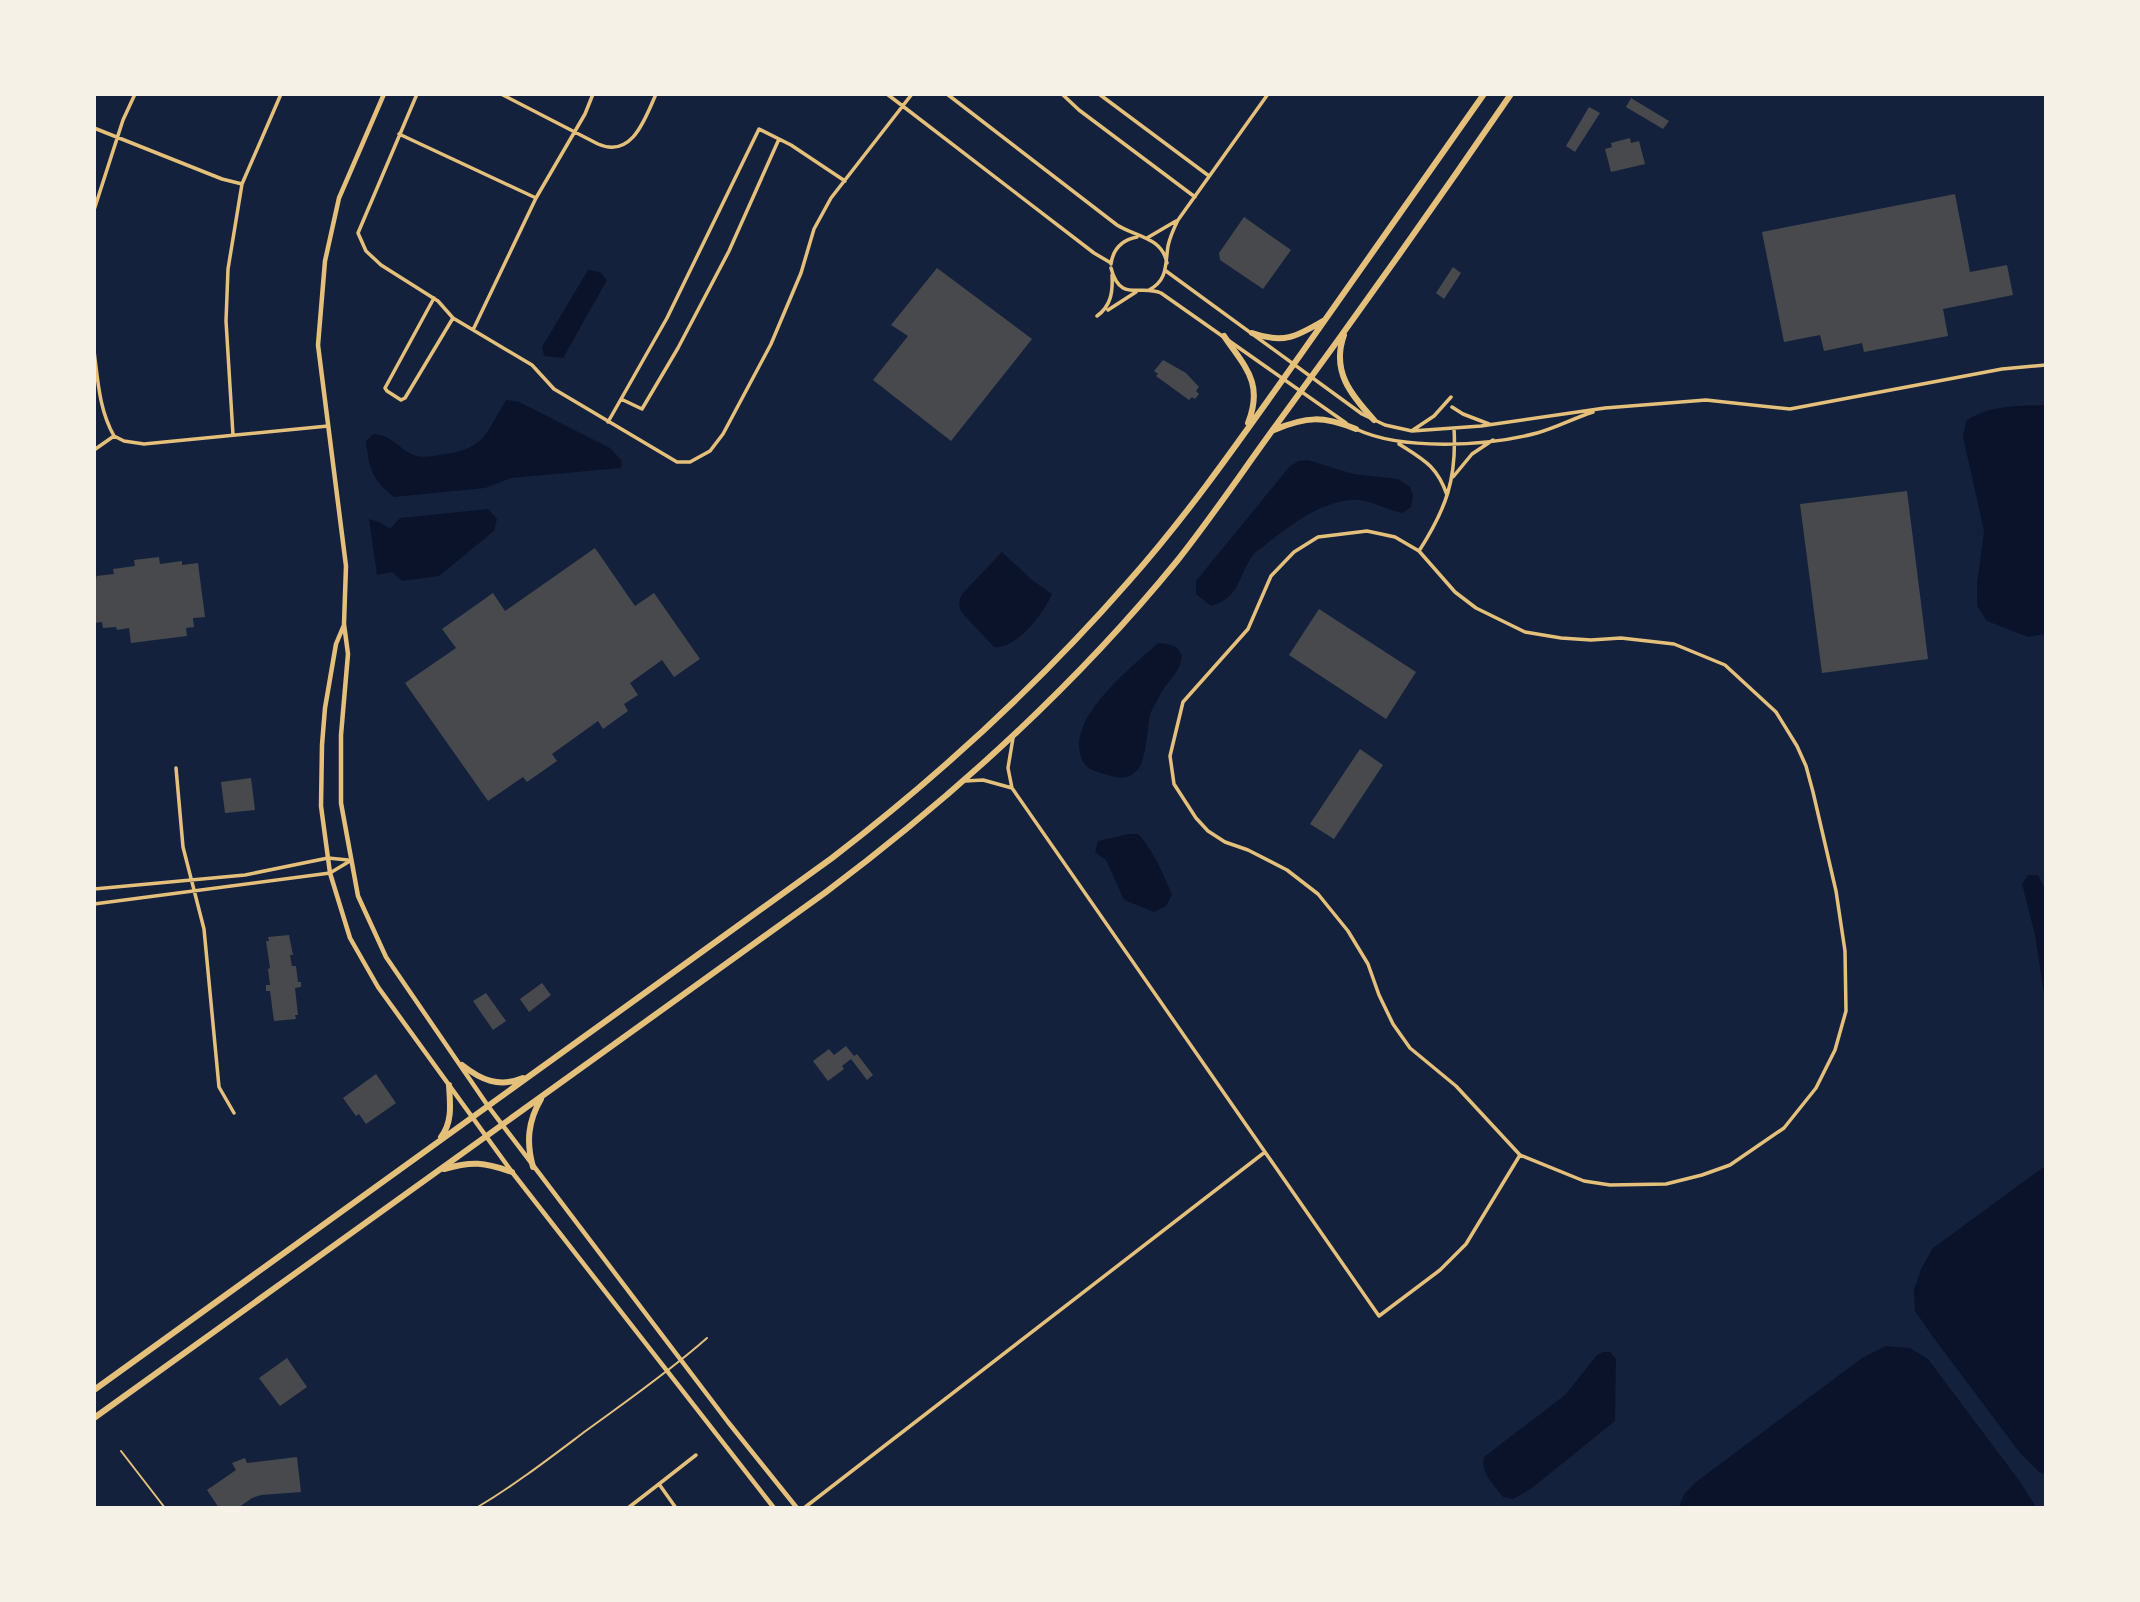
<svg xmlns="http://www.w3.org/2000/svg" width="2140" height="1602" font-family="'Varela Round',sans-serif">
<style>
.water{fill:#0b132b}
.building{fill:#48494c}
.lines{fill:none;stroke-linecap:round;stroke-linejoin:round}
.service{stroke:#e5c07b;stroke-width:2}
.minor{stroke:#e5c07b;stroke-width:3.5}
.tertiary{stroke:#e5c07b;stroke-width:4.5}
.primary{stroke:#e5c07b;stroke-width:6}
</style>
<rect width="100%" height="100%" fill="#14213d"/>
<path class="water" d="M588,270L600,272L607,280L563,358L544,356L542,347Z
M506,400L519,402L610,448L622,461L621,468L511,478L485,488L394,497C372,480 369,469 366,441L373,434C389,434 397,446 411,454C419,458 429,457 438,455C485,449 483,438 506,400Z
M2045,405V634L2028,637L1987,621L1977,606V584L1984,531L1963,437L1966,421C1989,405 2019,406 2045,405Z
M1308,460L1353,474L1398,479L1410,487L1413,496L1411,507L1402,513C1386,510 1368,498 1351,500C1319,503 1294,523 1270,541C1265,546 1257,550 1253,555C1238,576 1240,598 1211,606L1196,594V581L1290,466L1299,461Z
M488,509L497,519L494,531L439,576L402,581L392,572L377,575L369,519L379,522L390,529L400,518Z
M1002,552L1032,580L1052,594C1044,613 1016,650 994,647L963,614C958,606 958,602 962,594Z
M1158,643C1166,644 1178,644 1181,654C1185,667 1165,684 1160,695C1157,701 1152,708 1150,715C1145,736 1150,787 1111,776C1105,774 1096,772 1090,769C1082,764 1080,756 1079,747C1078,709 1132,667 1158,643Z
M1128,834H1138C1152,848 1165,877 1172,895L1166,906L1154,912L1124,900L1106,860L1095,852L1098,841Z
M2028,875H2038L2045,889V1001L2035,935L2022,884Z
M2045,1166V1474L2039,1472L2020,1453L1933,1337L1915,1311L1914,1290L1921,1269L1933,1248Z
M1886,1346L1910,1348L1928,1359L2021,1483L2036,1507H1679L1684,1494L1696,1482L1862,1358Z
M1603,1352H1610L1616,1359L1615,1421L1532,1488L1513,1499L1503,1497C1494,1485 1480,1473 1484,1457L1565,1395L1597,1355Z"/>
<path class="building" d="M1631,98L1669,121L1663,129L1626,107Z
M1589,107L1600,113L1575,152L1566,146Z
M1630,138L1631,143L1639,141L1645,164L1611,172L1605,149L1612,147L1611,143Z
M1955,194L1970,272L2007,265L2013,295L1943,309L1948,336L1864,352L1862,343L1824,351L1820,335L1784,342L1762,232Z
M1244,217L1291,250L1263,289L1220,260L1219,253Z
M1453,267L1461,273L1444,299L1436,293Z
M937,268L1032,339L951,441L873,380L908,336L891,325Z
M1163,360L1186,373L1199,387L1196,391L1199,394L1195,399L1192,397L1189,400L1156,376L1158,374L1154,371Z
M1907,491L1928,659L1822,673L1800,504Z
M595,548L635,606L654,593L700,659L674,677L662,660L630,683L638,695L624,704L628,711L603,729L598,721L552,754L557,761L527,782L523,777L488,801L405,683L456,648L442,629L493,593L505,611Z
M159,557L160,564L182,561V565L198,563L205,617L193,618L194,627L186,628L187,636L131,643L129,628L117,630L116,627L103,628L102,622L94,623V579L97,578L96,576L114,574L113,569L135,566L134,560Z
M1319,609L1416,672L1386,719L1289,655Z
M1360,749L1383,765L1334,839L1310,824Z
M251,778L255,810L225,813L221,782Z
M289,935L293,955H290L292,966H296L298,982H301V987L295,988L298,1015H295L296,1019L274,1021L270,991H266V985H270L268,969L270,968L266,941H269L268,937Z
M542,983L551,995L529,1012L520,999Z
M486,993L506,1021L493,1030L473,1001Z
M846,1046L854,1056L857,1054L873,1075L867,1080L851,1059L842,1066L844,1069L828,1081L813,1061L829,1049L834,1055Z
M376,1074L396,1103L366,1124L359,1114L356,1116L343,1098Z
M287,1358L307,1387L280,1406L259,1378Z
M297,1457L301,1492L261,1495L252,1498L238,1508H219L207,1490L236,1470L232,1463L245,1458L247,1463Z"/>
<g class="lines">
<path class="service" d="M121,1451L165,1508
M476,1508C515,1485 551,1457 587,1430C628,1400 670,1371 707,1338"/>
<path class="minor" d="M417,94L358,233L366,251L381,265L438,301L453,318L532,365L554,389L677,462H690L710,451L723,434L771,344L801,273L814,229L831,198L912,94
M501,94L598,144C632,159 645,119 656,94
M887,94L1094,253L1111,263
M947,94L1117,225C1136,237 1162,237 1167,263
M1062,94L1079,110L1195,197
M1099,94L1209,176
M94,128L222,179L242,184
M399,134L536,198
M94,210L123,120L135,94
M1147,238L1176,221
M1111,264C1113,249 1122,240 1137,237
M1111,268C1120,303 1140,284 1161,293L1346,423
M1166,271L1362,414L1385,425L1412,431L1481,426L1605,408L1706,400L1790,409L2002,369L2046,365
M1149,290C1168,280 1165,265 1168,246C1170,237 1174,228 1178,220L1268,94
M434,298L385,388L387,391L401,400L405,398L453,318
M1108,310L1136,292
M1097,316C1111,306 1113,292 1112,275
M473,330L536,198L585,114L593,94
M94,351C98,381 99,409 114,436
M621,399L642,409L678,348L729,251L779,139
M1452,407L1463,414L1489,424
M608,422L667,318L759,129L791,145L845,181
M1356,429C1402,451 1488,446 1537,433C1556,428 1574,418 1593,412
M1413,430L1434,416L1451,397
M233,435L226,321L228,269L242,184L281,94
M114,436L124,441L144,444L328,426
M1399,444C1424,460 1437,466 1447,495
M94,450L114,436
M1453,477L1472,454L1493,440
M1367,531L1395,537L1419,551L1455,592L1476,608L1525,632L1561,638L1591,640L1621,638L1674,644L1725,665L1776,712L1797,746L1806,766L1813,792L1836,891L1845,951L1846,1011L1835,1050L1816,1088L1784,1128L1730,1165L1702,1175L1666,1184L1610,1185L1584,1181L1520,1155L1456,1086L1410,1048L1393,1024L1379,995L1368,964L1348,931L1318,894L1287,870L1248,850L1225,842L1208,831L1196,818L1174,784L1170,756L1183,702L1248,629L1271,576L1294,552L1318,537Z
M1419,551C1446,509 1457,479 1454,428
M1013,738L1008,768L1012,788L1379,1316L1440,1270L1466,1244L1520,1155
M176,768L183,847L204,929L219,1087L234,1113
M965,781L983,780L1012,788
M94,889L245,875L328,858L348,860
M94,904L330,873L350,861
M659,1484L696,1455
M628,1508L659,1484L676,1508
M804,1508L1265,1152"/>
<path class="tertiary" d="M384,94L339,198L325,261L318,345L346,566L344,624L348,654L341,735V803L358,896L386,957L488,1106L728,1422L797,1508
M344,625L336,644L325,708L322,745L321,806L330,873L350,938L378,987L512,1172L774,1508"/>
<path class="primary" d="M1252,333C1283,344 1296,337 1323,321
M1344,335C1331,371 1351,395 1374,420
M1224,336C1245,367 1264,383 1248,423
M1274,430C1307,416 1323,416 1356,429
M462,1065C481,1080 499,1088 523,1078
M441,1137C453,1122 450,1102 449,1085
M533,1167C526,1142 528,1121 541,1099
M444,1169C472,1161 484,1162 512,1172
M94,1390L832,858C940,775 1039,684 1129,581C1192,510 1246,431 1301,354C1362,267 1423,181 1484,94
M94,1418L826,892C955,795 1075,686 1177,561C1212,517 1244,469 1277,424C1357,315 1435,205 1511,94"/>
</g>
<rect width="2140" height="1602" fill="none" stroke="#f6f1e7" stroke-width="192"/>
</svg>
